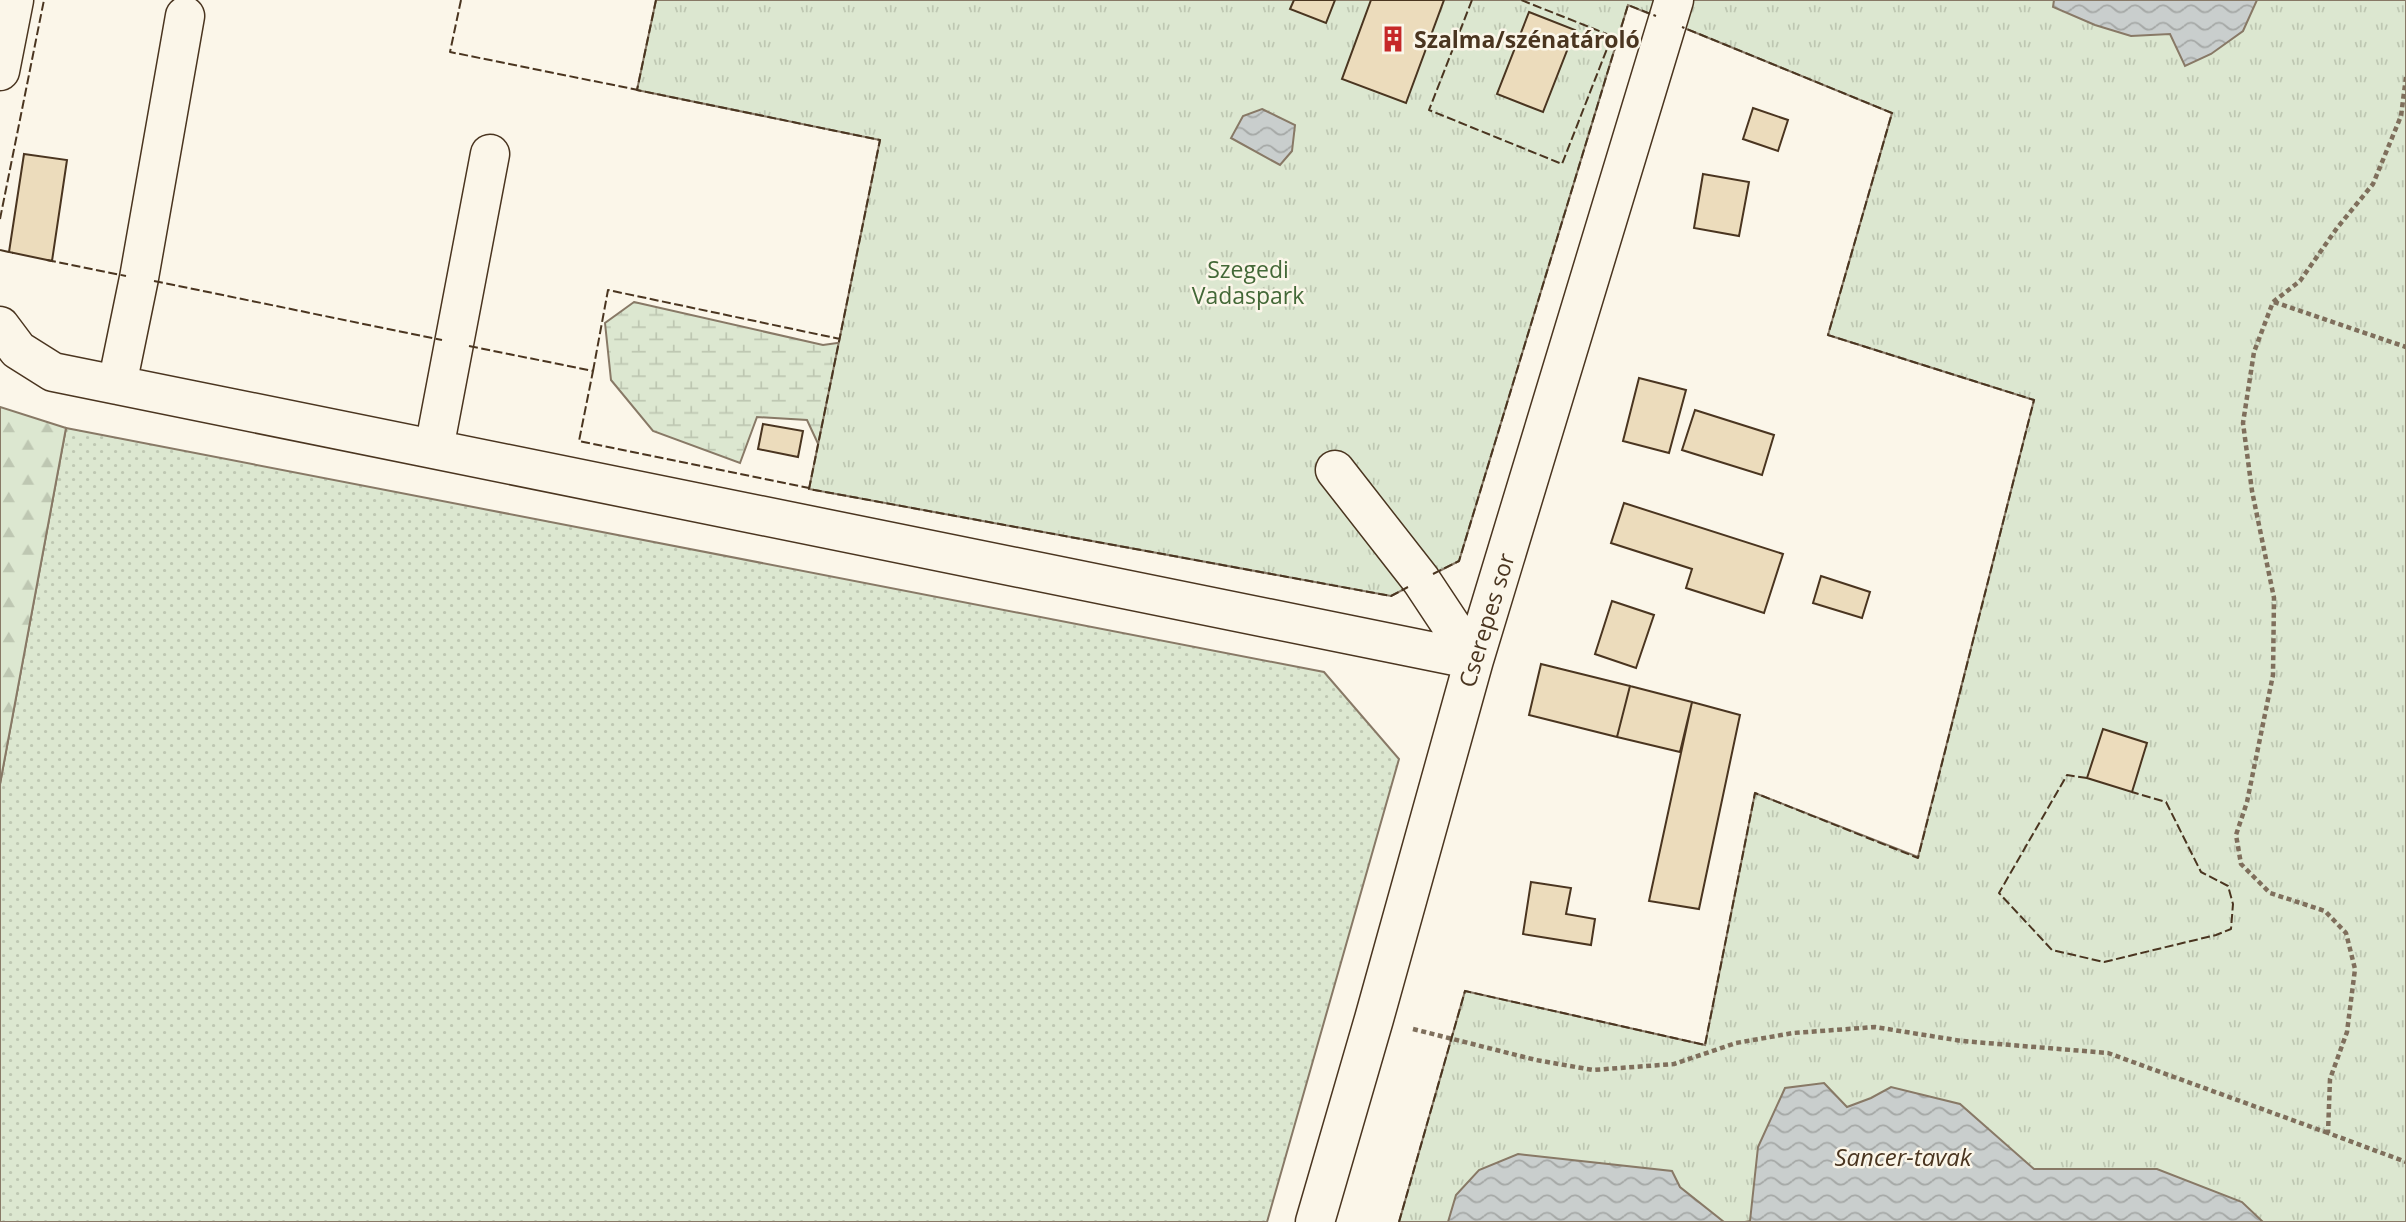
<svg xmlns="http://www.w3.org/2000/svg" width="2406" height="1222" font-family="'Open Sans',sans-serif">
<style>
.grass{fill:url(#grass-dots);stroke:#887966;stroke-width:2}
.forest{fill:url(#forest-firs);stroke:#887966;stroke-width:2}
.wetland{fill:url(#wetland-marsh);stroke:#887966;stroke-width:2}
.park{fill:url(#park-tufts);stroke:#887966;stroke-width:2}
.water{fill:url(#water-waves);stroke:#887966;stroke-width:2}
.building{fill:#ecdcbc;stroke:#4a3520;stroke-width:2}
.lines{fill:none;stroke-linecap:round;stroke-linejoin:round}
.minor-casing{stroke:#4a3520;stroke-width:41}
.path{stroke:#7f6f5c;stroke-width:4.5;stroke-dasharray:5 3.5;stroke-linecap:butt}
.minor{stroke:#fbf6e9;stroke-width:38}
.fence{stroke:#4a3520;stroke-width:2;stroke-dasharray:9 3.5;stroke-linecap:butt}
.labels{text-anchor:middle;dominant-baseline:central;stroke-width:5;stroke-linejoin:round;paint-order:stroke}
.poi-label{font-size:23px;font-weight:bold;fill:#4a3520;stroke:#fbf6e9;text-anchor:start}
.park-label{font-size:23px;fill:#436837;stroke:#fbf6e9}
.street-label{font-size:23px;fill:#4a3520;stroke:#fbf6e9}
.water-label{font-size:24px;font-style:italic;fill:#4a3520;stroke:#fbf6e9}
</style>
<defs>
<pattern id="grass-dots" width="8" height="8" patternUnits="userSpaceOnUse" patternTransform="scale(1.75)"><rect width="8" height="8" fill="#dce7d0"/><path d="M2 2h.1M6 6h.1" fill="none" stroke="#bec7b2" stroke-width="1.8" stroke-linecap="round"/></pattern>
<pattern id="forest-firs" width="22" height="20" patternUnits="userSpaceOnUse" patternTransform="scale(1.75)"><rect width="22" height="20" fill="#dce7d0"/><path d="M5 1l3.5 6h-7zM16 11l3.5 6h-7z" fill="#bec7b2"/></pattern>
<pattern id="wetland-marsh" width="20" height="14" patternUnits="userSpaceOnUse" patternTransform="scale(1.75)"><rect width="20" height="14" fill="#dce7d0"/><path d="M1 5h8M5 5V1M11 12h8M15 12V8" fill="none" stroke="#bec7b2"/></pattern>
<pattern id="park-tufts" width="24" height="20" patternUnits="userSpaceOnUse" patternTransform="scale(1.75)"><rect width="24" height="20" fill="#dce7d0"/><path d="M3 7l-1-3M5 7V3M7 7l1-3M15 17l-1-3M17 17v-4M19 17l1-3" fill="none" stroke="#bec7b2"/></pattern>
<pattern id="water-waves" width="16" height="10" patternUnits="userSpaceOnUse" patternTransform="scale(1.75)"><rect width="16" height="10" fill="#c9cecd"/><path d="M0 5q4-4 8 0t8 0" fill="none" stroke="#a5a8a6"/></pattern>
</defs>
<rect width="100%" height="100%" fill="#fbf6e9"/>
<path class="grass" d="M66,428L1324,672L1399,759L1267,1222H0V784Z"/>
<path class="forest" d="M0,407L66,428L0,784Z"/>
<path class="wetland" d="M634,302L823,345L859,340L834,478L807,420L757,417L740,463L653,431L611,380L605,323Z"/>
<path class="park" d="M656,0H2406V1222H1399L1465,991L1705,1045L1755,793L1918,857L2034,400L1828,335L1892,113L1628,5L1459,561L1391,596L809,489L880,140L637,90Z"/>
<path class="water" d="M2054,0H2257L2243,31L2211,54L2185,66L2170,34L2131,36L2095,25L2053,7Z
M1262,109L1295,125L1292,151L1280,165L1231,138L1243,116Z
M1824,1083L1847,1107L1871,1098L1891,1087L1960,1104L2034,1169H2157L2242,1202L2263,1222H1745L1750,1221L1758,1147L1785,1088Z
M1518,1154L1672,1171L1680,1187L1724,1222H1448L1456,1195L1479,1170Z"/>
<path class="building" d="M1294,0H1335L1326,23L1290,9Z
M1371,0H1444L1406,103L1342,79Z
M1529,12L1575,30L1543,112L1497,94Z
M1753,108L1788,120L1778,151L1743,139Z
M24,154L67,160L52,261L9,252Z
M1703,174L1749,182L1739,236L1694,228Z
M1639,378L1686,390L1669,453L1623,441Z
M1695,410L1774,435L1762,475L1682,450Z
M763,424L803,431L798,457L758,449Z
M1624,503L1783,554L1764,613L1686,588L1692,569L1611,543Z
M1821,576L1870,592L1862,618L1813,603Z
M1612,601L1654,615L1636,668L1595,654Z
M1541,664L1630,686L1617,737L1529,715Z
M1630,686L1692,702L1680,752L1617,737Z
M1692,702L1740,715L1699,909L1649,901Z
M2103,729L2147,743L2132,792L2087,778Z
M1531,882L1571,888L1566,914L1595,919L1591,945L1523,934Z"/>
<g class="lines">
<g class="minor-casing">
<path id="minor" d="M0,71L14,0
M0,326L18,350L53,372L1474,660
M117,385L139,278L185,16
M434,449L490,154
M1335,470L1421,580L1474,660
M1315,1222L1374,1019L1474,660L1674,0"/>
</g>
<path class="path" d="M2406,77L2401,116L2373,184L2337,228L2300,281L2273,302L2254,352L2243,423L2252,491L2274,598L2273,675L2247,802L2236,835L2241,864L2270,893L2325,911L2346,933L2355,969L2347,1032L2330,1079L2328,1133L2406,1162
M2274,302L2406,347
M1413,1029L1536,1060L1593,1070L1674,1064L1736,1043L1793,1033L1875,1027L1962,1041L2108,1053L2328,1133"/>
<use href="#minor" class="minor"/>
<path class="fence" d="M461,0L450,52L638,90
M656,0L637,90L880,140L809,489L1391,596L1408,587
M1472,0L1429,110L1562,164L1612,36L1521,0
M0,219L44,0
M0,250L13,253
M47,260L126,276
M154,281L442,340
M469,346L593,371L579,441L809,488
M593,371L608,290L840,339
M1433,574L1459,561L1628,5L1656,16
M2087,778L2067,775L1999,893L2052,950L2104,962L2216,935L2231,929L2233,904L2228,886L2201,872L2166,802L2132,792
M1399,1222L1465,991L1705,1045L1755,793L1918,858L2034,400L1828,335L1892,113L1682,27"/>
</g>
<defs>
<g id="building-bare" transform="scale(2.1)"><path d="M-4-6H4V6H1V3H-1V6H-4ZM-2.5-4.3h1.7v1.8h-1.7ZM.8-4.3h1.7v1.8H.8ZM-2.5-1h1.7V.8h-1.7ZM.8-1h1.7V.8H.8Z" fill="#c62828" stroke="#fbf6e9" stroke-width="2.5" paint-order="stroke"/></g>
</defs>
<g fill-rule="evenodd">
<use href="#building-bare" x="1393" y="39"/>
</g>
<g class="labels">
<g class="poi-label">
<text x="1414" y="39">Szalma/szénatároló</text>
</g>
<g class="park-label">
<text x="1248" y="269">Szegedi<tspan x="1248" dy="26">Vadaspark</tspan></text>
</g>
<g class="street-label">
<text transform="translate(1486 620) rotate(-73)">Cserepes sor</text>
</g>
<g class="water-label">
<text x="1903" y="1156">Sancer-tavak</text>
</g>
</g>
</svg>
